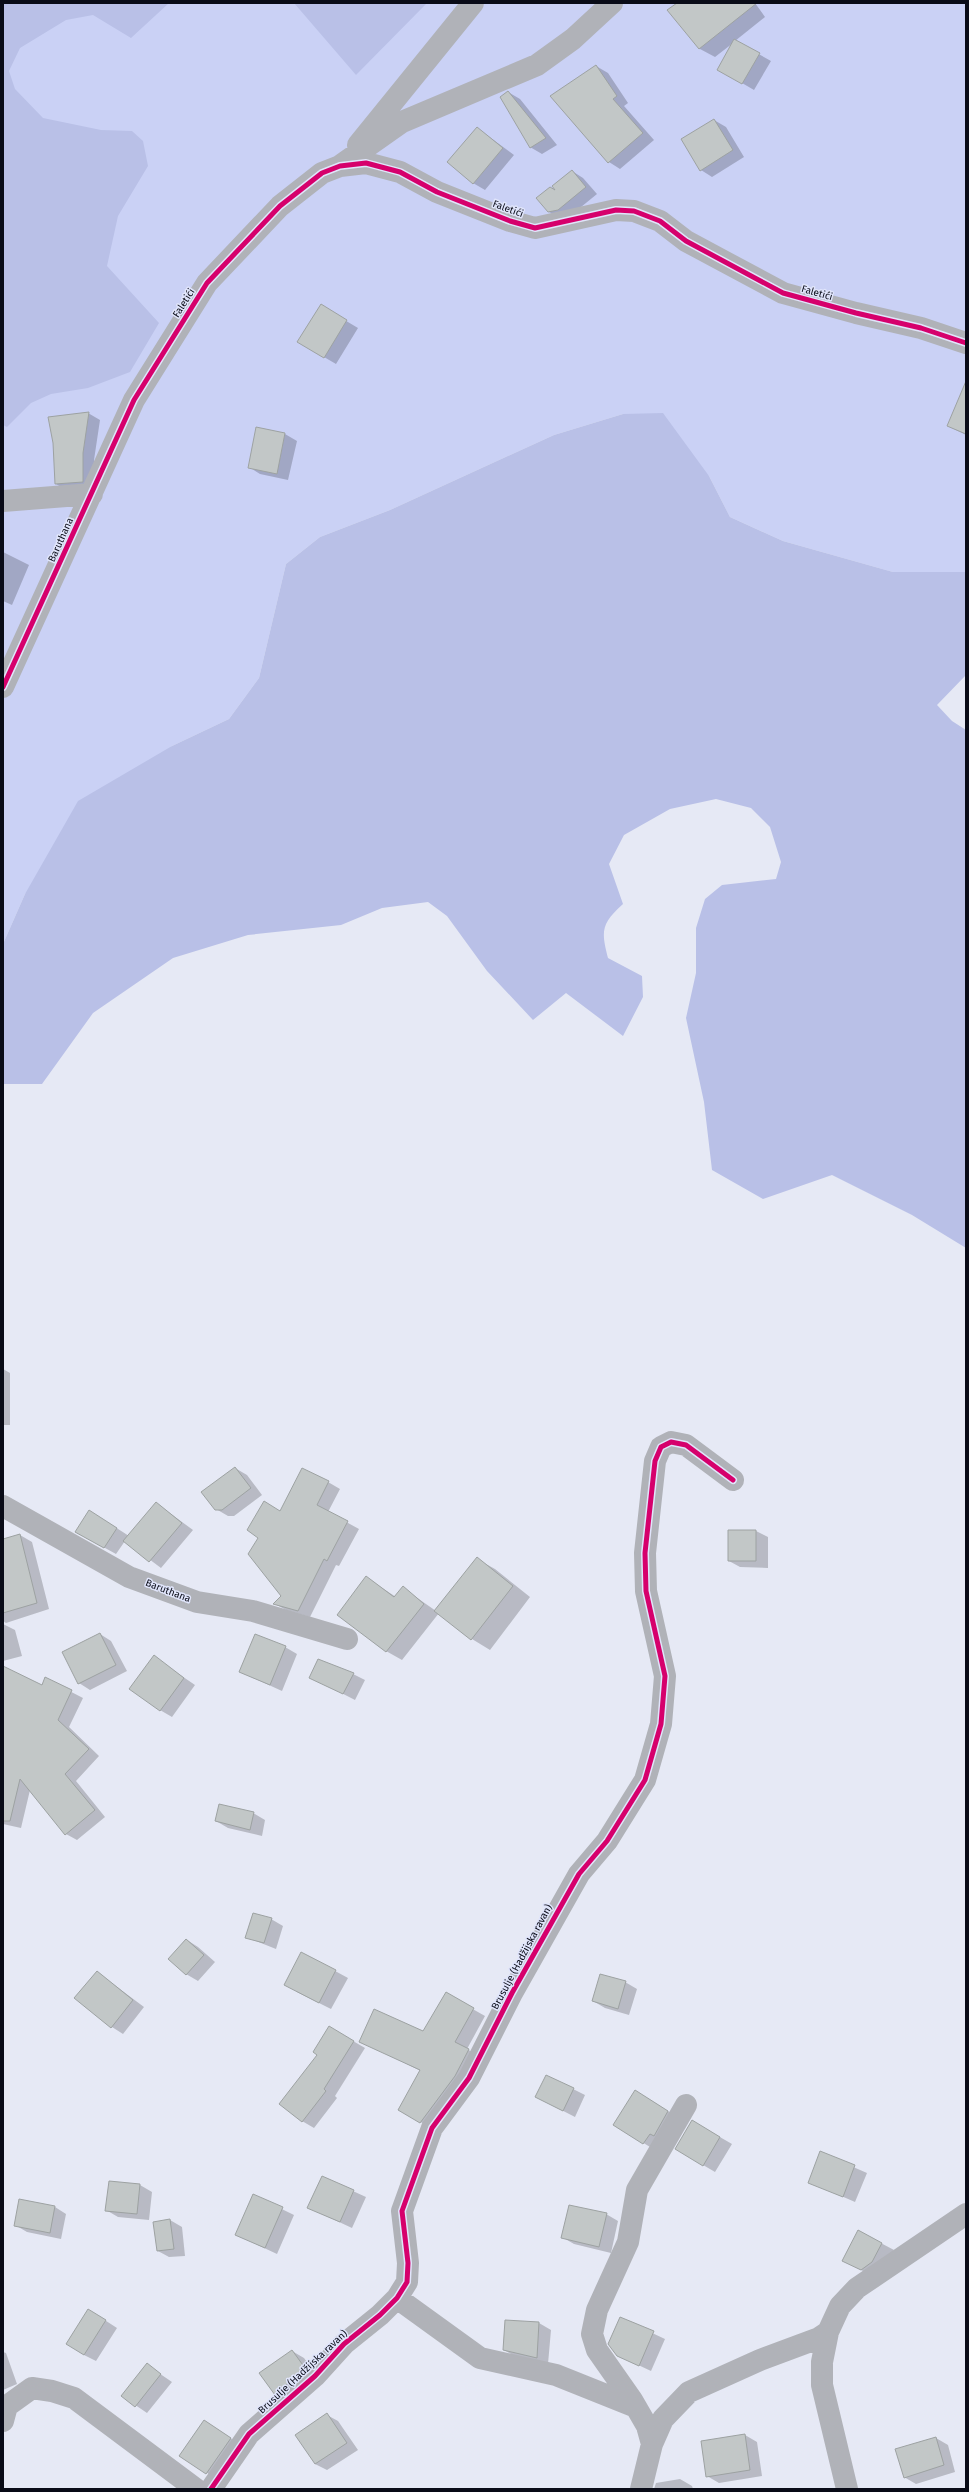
<svg xmlns="http://www.w3.org/2000/svg" width="969" height="2492" font-family="'Fira Sans',sans-serif">
<style>
.green{fill:#cad1f5}
.forest{fill:#b9c0e7}
.shadow{fill:#0003}
.building{fill:#c2c7c7;stroke:#9da2a2}
.lines{fill:none;stroke-linecap:round;stroke-linejoin:round}
.minor{stroke:#b0b2b8;stroke-width:22}
.cycleway-casing{stroke:#e0e5fb;stroke-width:8}
.cycleway{stroke:#d6006c;stroke-width:5}
.labels{text-anchor:middle;dominant-baseline:central;stroke-width:3;stroke-linejoin:round;paint-order:stroke}
.street-label{font-size:10px;fill:#090b17;stroke:#e0e5fb}
</style>
<rect width="100%" height="100%" fill="#e6e9f5"/>
<path class="green" d="M3,3H966V572H893L783,541L730,517L709,476L623,414L554,435L390,510L320,537L286,564L259,678L229,719L172,746L25,894L3,944Z"/>
<path class="forest" d="M3,3H169L131,38L93,15L66,20L20,48L9,71L15,89L43,118L101,130L132,131L143,141L148,166L118,216L107,266L159,323L130,372L88,388L51,394L31,403L7,427L3,425Z
M294,3H427L356,75Z
M663,413L709,476L730,517L783,541L893,572H966V675L937,705L952,721L966,730V1248L912,1215L832,1175L763,1199L712,1170L704,1102L686,1018L696,973V928L705,899L722,885L776,879L781,862L770,827L751,808L716,799L670,809L624,835L609,864L623,904C601,924 601,931 608,958L642,976L643,997L623,1036L566,993L533,1020L487,971L447,916L428,902L382,908L341,925L248,935L173,958L93,1013L42,1084H3V944L25,894L78,801L172,746L229,719L259,678L286,564L320,537L390,510L554,435L623,414Z"/>
<path class="shadow" d="M678,3H755L765,17L735,41L771,61L754,90L718,69L733,43L715,57L700,49L669,11Z
M596,66L608,73L628,103L624,106L654,140L620,169L609,162Z
M508,92L520,99L557,145L542,154L530,147Z
M714,120L726,127L744,157L712,177L701,170Z
M477,128L514,155L485,190L473,183Z
M572,171L583,178L597,194L570,216L561,218L549,212L556,191Z
M321,306L358,328L336,364L324,357Z
M966,395V435L948,426Z
M88,413L100,420L94,460V488L68,491L56,484Z
M257,428L285,434L297,441L288,480L260,474L249,467Z
M3,552L29,565L12,605L3,601Z
M3,1369L10,1373V1425H3Z
M235,1468L247,1475L262,1495L234,1516H228L216,1509Z
M328,1482L340,1489L328,1512L359,1529L339,1566L336,1565L310,1617L286,1610L275,1604L282,1596L280,1512Z
M156,1503L193,1530L161,1568L125,1541L116,1554L76,1532L101,1518L129,1536Z
M729,1530L756,1531L768,1537V1568L740,1567L729,1561Z
M20,1535L32,1542L49,1609L6,1623L3,1621V1540Z
M477,1559L495,1569L530,1597L490,1650L472,1639L439,1613L402,1660L386,1651L367,1578L396,1597L403,1588L436,1611Z
M3,1624L15,1630L22,1656L3,1661Z
M100,1634L111,1641L127,1671L90,1690L79,1683Z
M285,1647L297,1654L282,1691L240,1672Z
M154,1657L195,1685L172,1717L160,1710Z
M3,1668L42,1686L46,1679L83,1698L69,1727L99,1756L76,1781L105,1817L77,1840L66,1834L30,1790L21,1828L3,1824Z
M353,1674L365,1680L355,1700L310,1677Z
M253,1813L265,1820L262,1836L228,1828L216,1821Z
M271,1919L283,1926L276,1949L246,1937Z
M187,1940L198,1947L215,1962L198,1981L186,1974Z
M302,1953L348,1978L331,2009L297,1992Z
M97,1972L144,2007L123,2034L112,2027Z
M625,1982L637,1989L629,2015L605,2008L593,2001Z
M446,1994L485,2016L467,2049L480,2057L433,2129L399,2110L421,2071L360,2041L424,2033Z
M341,2034L365,2048L335,2096L337,2098L314,2128L302,2121Z
M573,2089L585,2095L575,2117L536,2097Z
M647,2098L679,2118L655,2150L614,2125Z
M692,2121L732,2144L715,2172L676,2149Z
M821,2153L867,2173L855,2202L809,2182Z
M322,2177L366,2197L352,2228L309,2208Z
M110,2182L140,2185L152,2192L149,2220L118,2217L106,2210Z
M253,2195L294,2215L277,2254L236,2235Z
M55,2207L66,2214L61,2239L27,2232L15,2225Z
M606,2214L618,2221L611,2253L574,2244L562,2237Z
M170,2220L182,2227L185,2256L169,2257L158,2251Z
M858,2231L894,2250L873,2276L855,2267Z
M100,2317L117,2328L96,2361L84,2355Z
M620,2318L665,2339L651,2371L617,2355Z
M539,2323L551,2330L548,2364L516,2357L504,2350Z
M292,2351L304,2358L316,2375L287,2401L276,2394Z
M3,2352L6,2353L17,2384L3,2390Z
M147,2365L172,2382L147,2413L122,2396Z
M327,2415L338,2421L358,2450L327,2470L315,2464Z
M205,2421L242,2446L218,2480L181,2456Z
M745,2435L757,2442L762,2476L719,2483L707,2476Z
M936,2438L948,2445L955,2472L916,2484L904,2477Z
M680,2479L692,2486L693,2489H654L656,2483Z"/>
<path class="building" d="M677,3H757L699,49L667,10Z
M734,39L760,53L742,84L717,70Z
M596,65L617,96L613,99L643,133L608,163L550,96Z
M508,91L546,138L530,148L500,97Z
M714,119L733,150L700,171L681,139Z
M477,127L503,148L473,184L447,162Z
M572,170L586,187L558,210L548,212L536,198L550,187L555,190L552,186Z
M321,304L347,320L324,358L297,342Z
M966,381V434L947,426Z
M89,412L83,453V482L55,484L53,443L48,417Z
M256,427L285,433L277,474L248,468Z
M235,1467L251,1488L222,1510H215L201,1492Z
M302,1468L329,1481L317,1505L348,1521L327,1561L324,1559L298,1611L273,1604L281,1596L248,1554L258,1538L247,1530L264,1501L280,1511Z
M156,1502L182,1523L149,1562L123,1541Z
M89,1510L117,1528L104,1548L75,1532Z
M728,1530H756V1561H728Z
M20,1534L37,1603L3,1613V1539Z
M477,1557L513,1586L471,1640L434,1611Z
M366,1576L394,1597L403,1586L424,1604L386,1652L337,1615Z
M100,1633L116,1665L78,1684L62,1652Z
M255,1634L286,1646L270,1685L239,1672Z
M154,1655L184,1678L160,1711L129,1689Z
M318,1659L354,1673L343,1694L309,1678Z
M3,1666L42,1685L45,1677L72,1690L58,1720L89,1749L65,1774L95,1810L65,1835L20,1779L10,1821H3Z
M219,1804L254,1812L250,1830L215,1821Z
M253,1913L272,1918L264,1943L245,1938Z
M186,1939L204,1955L186,1975L168,1959Z
M301,1952L336,1970L319,2003L284,1985Z
M97,1971L133,2000L111,2028L74,1998Z
M600,1974L626,1981L618,2009L592,2001Z
M446,1992L474,2008L455,2042L469,2049L455,2076L420,2123L398,2110L420,2070L359,2042L374,2009L423,2031Z
M329,2026L354,2041L324,2089L326,2091L302,2122L279,2104L317,2055L313,2052Z
M546,2075L574,2088L563,2111L535,2097Z
M635,2090L668,2111L654,2136L650,2134L643,2144L613,2125Z
M692,2120L720,2137L703,2166L675,2149Z
M820,2151L855,2165L843,2197L808,2183Z
M322,2176L354,2190L340,2222L307,2208Z
M109,2181L140,2184L137,2214L105,2211Z
M253,2194L283,2207L265,2248L235,2235Z
M19,2199L55,2206L50,2233L14,2226Z
M569,2205L607,2213L599,2247L561,2238Z
M170,2219L174,2249L157,2251L153,2222Z
M858,2230L882,2243L872,2262L861,2270L842,2261Z
M88,2309L106,2320L84,2355L66,2344Z
M620,2317L654,2331L639,2366L617,2356L608,2344Z
M505,2320L539,2322L537,2358L503,2350Z
M292,2350L305,2368L275,2395L259,2373Z
M147,2363L161,2374L135,2407L121,2396Z
M327,2413L347,2443L315,2464L295,2435Z
M204,2420L231,2438L206,2474L179,2456Z
M745,2434L750,2470L706,2477L701,2441Z
M936,2437L944,2465L904,2478L895,2449Z"/>
<g class="lines">
<path class="minor" d="M358,145L473,3
M341,165L402,122L537,65L573,39L612,3
M3,501L92,494
M3,687L134,400L207,283L280,206L322,173L340,166L366,163L400,172L437,192L510,221L535,228L616,210L634,211L660,221L686,241L783,293L856,313L921,328L966,343
M3,1506L129,1577L197,1602L253,1611L347,1639
M397,2298L480,2358L556,2375L636,2407
M828,2332L822,2362V2385L847,2489
M3,2421L7,2406L32,2388L52,2391L74,2398L196,2489
M652,2444L647,2426L632,2400L597,2350L592,2334L597,2310L628,2242L637,2190L686,2105
M211,2489L249,2434L315,2376L344,2344L380,2315L397,2298L407,2282L408,2263L402,2211L432,2128L469,2078L512,1993L579,1874L607,1841L645,1780L661,1724L665,1676L646,1591L645,1553L655,1461L661,1447L671,1442L686,1445L733,1480
M641,2489L652,2444L663,2419L689,2392L760,2360L819,2338L828,2332L840,2306L857,2288L966,2214"/>
<g class="cycleway-casing">
<path id="cycleway" d="M3,687L134,400L207,283L280,206L322,173L340,166L366,163L400,172L437,192L510,221L535,228L616,210L634,211L660,221L686,241L783,293L856,313L921,328L966,343
M211,2489L249,2434L315,2376L344,2344L380,2315L397,2298L407,2282L408,2263L402,2211L432,2128L469,2078L512,1993L579,1874L607,1841L645,1780L661,1724L665,1676L646,1591L645,1553L655,1461L661,1447L671,1442L686,1445L733,1480"/>
</g>
<use href="#cycleway" class="cycleway"/>
</g>
<g class="labels">
<g class="street-label">
<text transform="translate(508 209) rotate(20)">Faletići</text>
<text transform="translate(817 293) rotate(16)">Faletići</text>
<text transform="translate(184 303) rotate(-58)">Faletići</text>
<text transform="translate(61 540) rotate(-66)">Baruthana</text>
<text transform="translate(168 1591) rotate(21)">Baruthana</text>
<text transform="translate(522 1957) rotate(-62)">Brusulje (Hadžijska ravan)</text>
<text transform="translate(303 2372) rotate(-43)">Brusulje (Hadžijska ravan)</text>
</g>
</g>
<rect width="969" height="2492" fill="none" stroke="#090b17" stroke-width="8"/>
</svg>
